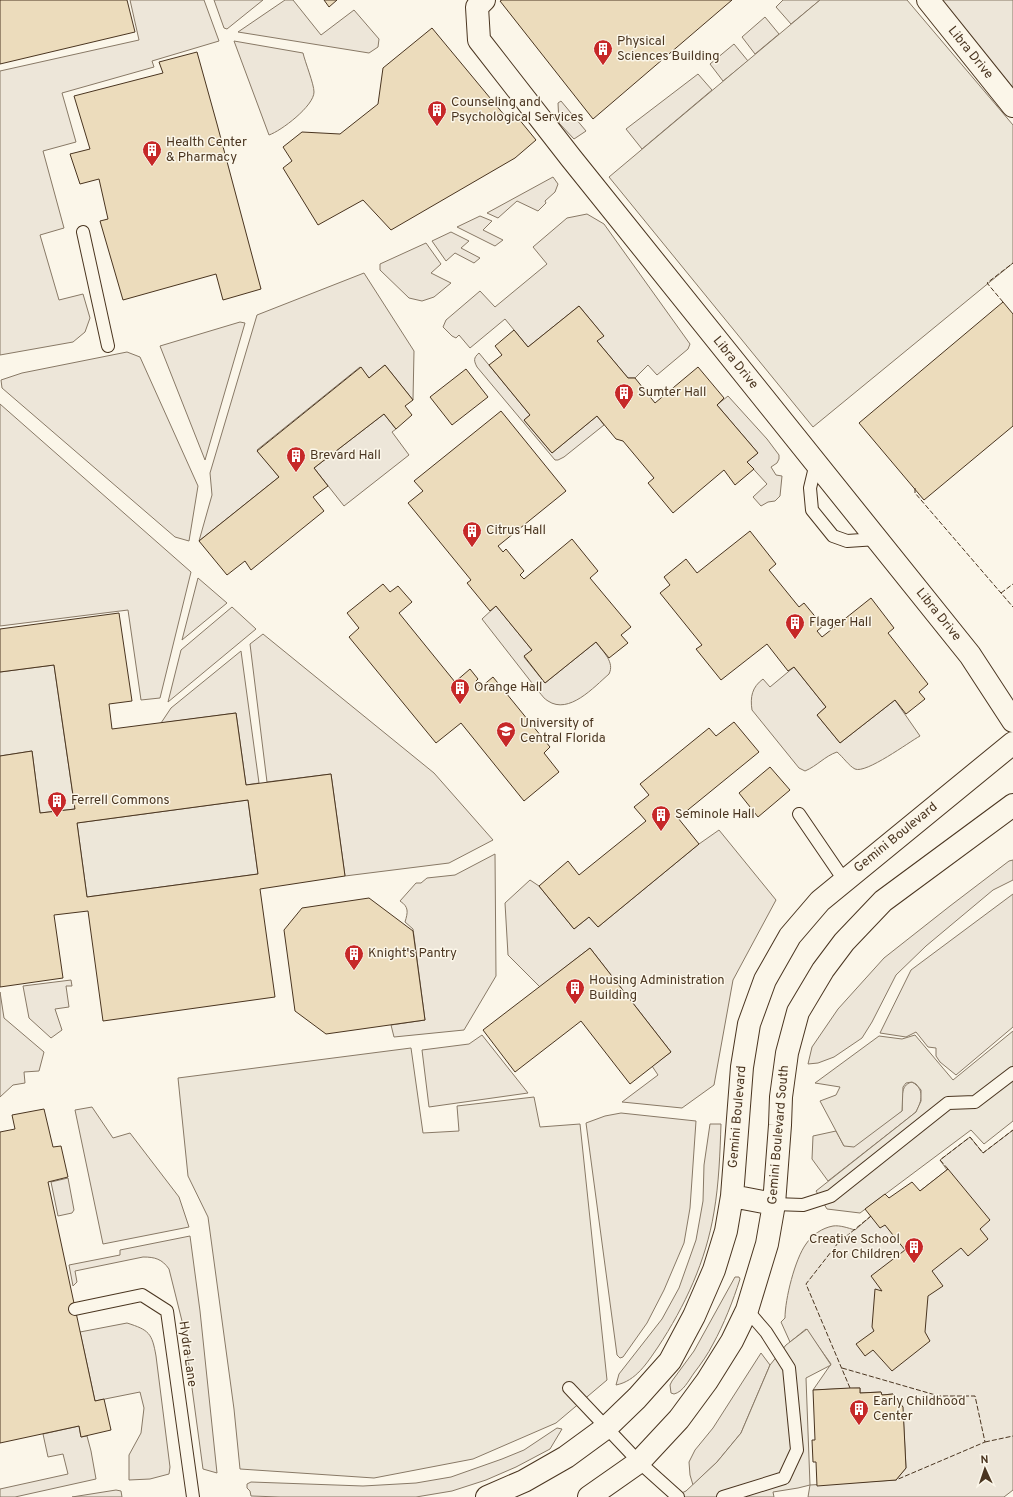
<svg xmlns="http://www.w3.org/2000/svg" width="1013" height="1497" font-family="Overpass,sans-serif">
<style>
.green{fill:#ede6d9;stroke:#887966}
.parking{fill:#ede7d9;stroke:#887966}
.building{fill:#ecdcbc;stroke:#4a3520;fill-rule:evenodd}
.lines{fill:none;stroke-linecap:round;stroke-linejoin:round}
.lane-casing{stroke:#4a3520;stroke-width:14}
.street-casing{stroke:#4a3520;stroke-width:24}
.lane{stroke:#fbf6e9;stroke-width:12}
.street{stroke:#fbf6e9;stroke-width:22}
.fence{stroke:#4a3520;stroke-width:1;stroke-dasharray:5 2;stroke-linecap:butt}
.labels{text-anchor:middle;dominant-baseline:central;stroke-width:3;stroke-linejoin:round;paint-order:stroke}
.poi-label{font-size:13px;fill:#4a3520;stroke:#fbf6e9;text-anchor:start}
.street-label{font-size:13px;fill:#4a3520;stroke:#fbf6e9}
</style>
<rect width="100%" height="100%" fill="#fbf6e9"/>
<path class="green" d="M130,0H204L219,41L152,61L154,67L62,93L76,142L43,151L64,228L40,235L59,300L83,294L90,318L85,332L73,342L0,355V71L139,40Z
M214,0H263L227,29L224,28Z
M285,0H293L321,35L354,10L379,39L378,47L369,53L238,32Z
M783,0H820L791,24L776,7Z
M930,0H1013V96Z
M765,17L779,34L755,54L742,37Z
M234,41L303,53C305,62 314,84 314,92C314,106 281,131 269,135Z
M734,44L748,61L723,81L710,64Z
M698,74L712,90L642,149L626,129Z
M561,101L586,131L574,139L559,123L558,103Z
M553,177L558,184L555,192L545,201L546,203L538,211L517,201L498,218L487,213Z
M587,214L604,224L690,344L688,349L657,375L648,365L635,378H628L597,341L603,335L579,306L528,347L505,319L470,348L459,335L456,338L452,336L443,327L446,320L480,291L495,307L547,264L533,247L567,218Z
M480,216L492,221L483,230L503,240L495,246L457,227Z
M451,232L469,241L461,248L480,258L474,263L455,253L446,261L432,241Z
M426,243L441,264L431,273L451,283L434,297L422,301L409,298L380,270V264Z
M364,273L414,351L413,400L385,365L369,378L360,367L257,450L279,477L199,541L212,495L210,473L257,315Z
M240,322L245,323L205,460L160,346Z
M127,352L140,357L198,486L189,541L175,537L2,388L1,380L22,373Z
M479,353L530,415L524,420L552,453L597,416L604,425L564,457L558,460H555L477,367C474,361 473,358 479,353Z
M728,396L767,439L779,455V459L777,463L771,467L776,475L782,476L780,496L775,501L768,502L761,506L753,497L767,484L747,462L758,453L717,405Z
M0,404L191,572L160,698L141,700L128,610L0,626Z
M384,414L396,429L392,432L409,455L344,506L314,468Z
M198,578L227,603L182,640Z
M496,606L532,650L524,657L545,683L596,642C603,652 615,662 609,674C594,687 569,715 548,701C544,699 542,695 539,692L482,619Z
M232,607L256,629L168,702L181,650Z
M263,634L434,773L493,840L449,863L345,876L331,774L267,782L250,644Z
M241,651L259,783L246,785L236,713L161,723L171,708Z
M794,667L826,707L817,715L840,743L895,700L920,736C909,742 866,774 855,769C849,766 843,757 837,752C825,756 817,766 805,771L799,768L752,710C750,697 752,687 763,679L770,687Z
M719,830L776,900L733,980L714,1085L682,1108L622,1102L658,1075L652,1066L671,1052L590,948L540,987L508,955L505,903L530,880L539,886L574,929L589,917L598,927L699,844Z
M495,854L496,976L464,1030L394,1037L391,1025L425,1020L413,929L405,922C408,912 409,907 400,901L416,883H421L427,878L455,875Z
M1013,860V880L993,890L926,946L896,975L872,1022L862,1038L834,1057L818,1063L808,1064L812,1047L838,1009L884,958L950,906L1009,861Z
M1013,894V1027L956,1075L940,1062L936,1056V1048L928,1047L916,1032L906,1037L880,1033L911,970Z
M71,980L72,986H66L69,1007L55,1009L62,1030L51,1038L29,1018L23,986Z
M0,992L4,1018L44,1052L39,1071L24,1072L25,1083L13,1085L0,1097Z
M482,1035L528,1093L429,1107L422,1050L469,1044Z
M912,1082C925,1089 922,1101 916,1112L828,1181L812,1159L813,1136L836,1131L844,1146L902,1111C903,1100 899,1085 912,1082Z
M92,1107L113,1138L130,1133L179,1197L189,1227L103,1244L75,1110Z
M621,1113L696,1121L690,1208L684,1243L664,1290L647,1323L623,1357L620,1358L617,1355L586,1123L605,1116Z
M710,1124H721C720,1153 719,1183 714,1212C706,1261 685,1306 658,1347C647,1363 636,1381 616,1385L619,1374L662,1319L679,1288L696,1240L703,1201L704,1165Z
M1013,1130V1490L1004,1497H808L810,1485L896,1480L906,1468L903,1412L893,1394L882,1395L881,1392L860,1393V1388L813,1390L831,1364L806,1329L790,1342L781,1322L785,1318C785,1299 795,1259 806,1244C812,1235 822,1228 833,1226C840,1225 848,1228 855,1230L871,1216L920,1191L947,1170L940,1160L970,1137L983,1153Z
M68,1178L74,1210L72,1213L58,1216L51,1182Z
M190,1236L200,1311L217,1473L203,1469L184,1329L169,1269C162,1259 155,1257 143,1257L75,1271L77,1282L73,1286L69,1265L120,1255V1250Z
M735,1277H739L740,1279C733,1301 724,1324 713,1344C708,1354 701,1364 694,1373C689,1380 683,1392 674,1394L671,1393L670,1385L672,1381L694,1351Z
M127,1323C149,1330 152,1333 156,1356L170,1467L169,1474L150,1479L129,1480V1455L141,1433L144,1408L140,1392L95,1401L80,1332Z
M761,1353L770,1365L741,1433L717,1462L693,1485L690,1475L689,1462L695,1450L713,1428Z
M79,1426L81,1437L87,1436L91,1451L96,1479L15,1497H0V1489L68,1474L63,1454L48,1457L43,1434Z
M557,1428L562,1429L550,1449L516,1467L486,1480L452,1491L416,1497H280L251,1496L250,1491L247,1488V1484L251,1482L363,1486L416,1483L451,1477L502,1459L524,1450Z
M116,1490L121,1491L122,1497H72Z"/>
<path class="parking" d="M820,0H907L1013,125V263L813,427L609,177Z
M54,665L75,809L40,813L32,751L0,756V672Z
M248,800L258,874L87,897L77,823Z
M1013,1031V1121L984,1144L971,1130L860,1213L827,1209L816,1191L916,1112L921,1101V1090L916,1084L912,1082L906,1083L903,1087L902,1111L854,1147L844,1146L820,1101L836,1095L840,1087L815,1083L879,1036L902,1039L915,1035L953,1080Z
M411,1048L423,1133L459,1131L457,1106L534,1097L540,1127L580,1124L607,1380L556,1423L473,1459L374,1478L240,1469L234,1409L208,1217L188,1176L178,1078Z
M807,1329L831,1365L806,1378L810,1485L798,1488L773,1492L774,1497H673L686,1491L717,1462L741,1433L770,1365L786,1345Z"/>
<path class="building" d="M0,0H127L135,32L0,64Z
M324,0H337L329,7Z
M502,0H732L593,119L500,1Z
M432,28L510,122L518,118L536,140L515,158L391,230L363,200L318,225L283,168L292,161L283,147L302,132L340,134L378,104L383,68Z
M197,52L217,124L261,289L223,300L216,274L123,300L100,221L108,219L99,179L80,184L70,154L90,149L74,96L163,73L159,62Z
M1003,302L1013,314V426L924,500L859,423Z
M579,306L604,336L597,341L628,378H635L655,403L698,367L724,398L717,405L758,453L747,462L754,469L735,485L724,470L673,513L648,483L654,478L623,441L616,439L597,416L552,453L524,420L530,415L489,365L502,355L495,346L514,330L528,347Z
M385,365L413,400L405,406L412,415L396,429L384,414L314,468L328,486L313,497L324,511L251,570L245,561L227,575L199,541L279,477L257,451L361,367L369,378Z
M466,369L488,397L452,425L430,397Z
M501,411L566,491L498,546L503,552L506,549L524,571L520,575L524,579L572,539L598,571L590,578L631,627L621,635L628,643L609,658L596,642L545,683L524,656L532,650L496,606L490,611L467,583L471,580L408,503L423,491L414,481Z
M750,531L776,564L769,570L799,607L804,603L823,626L817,631L822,637L871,598L894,628L888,633L928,684L919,692L925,699L906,714L895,700L840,743L817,715L826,707L794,667L788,671L767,644L721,680L696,649L702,645L660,593L670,585L664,577L686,559L697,573Z
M383,584L390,592L398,586L412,602L399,613L455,682L470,669L478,679L476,681L481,687L493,677L550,747L544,753L559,772L524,801L461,723L436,743L349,637L359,628L347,613Z
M119,613L132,701L109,704L112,729L236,713L246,785L331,774L345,876L260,889L275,997L103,1021L88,911L54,915L63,978L0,987V756L32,751L40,813L75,809L54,665L0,672V629ZM248,800L258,874L87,897L77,823Z
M734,722L759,752L678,818L699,844L598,927L589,917L574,929L539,886L568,861L579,875L646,821L634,807L649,795L640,784L709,728L716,736Z
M770,767L790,790L758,817L739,793Z
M369,898L413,931L425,1020L326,1034L295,1011L284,930L302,908Z
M590,948L671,1052L630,1084L581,1021L515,1072L483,1030Z
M44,1109L53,1147L61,1146L68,1177L48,1182L95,1401L104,1399L111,1430L81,1437L79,1426L0,1443V1132L15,1129L12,1115Z
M948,1169L990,1220L980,1229L988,1239L968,1256L961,1248L932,1271L943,1286L928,1296L925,1332L930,1341L892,1371L873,1350L865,1356L856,1344L874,1331L872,1327L875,1289L882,1291L871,1276L905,1250L885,1225L880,1228L865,1209L885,1194L889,1198L912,1182L920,1191Z
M850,1388H860V1393L881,1392L882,1395L893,1394L903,1407L906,1468L896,1480L817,1486L816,1462H813L812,1440H815L813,1390Z"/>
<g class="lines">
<g class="lane-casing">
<path id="lane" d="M83,232L108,346
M816,463L810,488L812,510L833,536L847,541L877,539
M799,814L844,880
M774,1204L803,1205L831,1196L948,1103L975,1102L1013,1073
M75,1309L142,1295L167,1311L193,1497
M569,1388L639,1462L678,1497
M723,1497L784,1478L797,1450L789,1368L766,1332L747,1310"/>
</g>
<g class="street-casing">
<path id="street" d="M484,0L477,7L479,40L571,158L970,655L1013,721
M928,0L1013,106
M732,1196L774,1204
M487,1497L524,1481L566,1457L607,1427L637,1398L670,1361L694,1316L714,1270L726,1231L732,1196L742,1067L749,1024L765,980L790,936L820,901L1013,743
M589,1497L639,1462L679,1419L707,1381L732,1341L747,1310L767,1244L774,1204L780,1125L781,1097L787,1053L798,1012L823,970L844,942L883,901L1013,805"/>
</g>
<use href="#lane" class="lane"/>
<use href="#street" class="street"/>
<path class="fence" d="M1003,302L987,283L1013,263
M915,488V493L1013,607
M1001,593L1013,584
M948,1169L940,1160L970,1137L983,1153L1013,1130
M842,1368L939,1396H975L985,1442L896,1480
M850,1388L806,1284L838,1243L871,1216
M985,1442L1013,1436"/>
</g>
<defs>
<g id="building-pin" transform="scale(1)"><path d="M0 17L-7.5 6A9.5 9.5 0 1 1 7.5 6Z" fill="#c62828" stroke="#fbf6e9"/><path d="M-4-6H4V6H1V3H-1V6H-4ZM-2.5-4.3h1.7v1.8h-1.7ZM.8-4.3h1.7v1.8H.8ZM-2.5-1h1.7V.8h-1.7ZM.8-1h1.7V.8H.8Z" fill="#fff"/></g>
<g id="university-pin" transform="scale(1)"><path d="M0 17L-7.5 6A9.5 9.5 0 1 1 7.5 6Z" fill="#c62828" stroke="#fbf6e9"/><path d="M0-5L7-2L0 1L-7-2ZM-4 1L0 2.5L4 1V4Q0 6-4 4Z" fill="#fff"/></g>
</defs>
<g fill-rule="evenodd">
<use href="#building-pin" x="603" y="49"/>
<use href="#building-pin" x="437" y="110"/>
<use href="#building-pin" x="152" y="150"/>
<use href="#building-pin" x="624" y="393"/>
<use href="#building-pin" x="296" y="456"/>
<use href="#building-pin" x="472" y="531"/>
<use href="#building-pin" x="795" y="623"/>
<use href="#building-pin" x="460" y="688"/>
<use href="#university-pin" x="506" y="731"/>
<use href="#building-pin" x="57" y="801"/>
<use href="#building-pin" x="661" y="815"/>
<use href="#building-pin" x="354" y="954"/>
<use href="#building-pin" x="575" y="988"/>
<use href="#building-pin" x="914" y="1247"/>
<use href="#building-pin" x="859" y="1409"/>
</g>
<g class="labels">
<g class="poi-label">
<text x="617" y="42">Physical<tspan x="617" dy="15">Sciences Building</tspan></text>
<text x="451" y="103">Counseling and<tspan x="451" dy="15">Psychological Services</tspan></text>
<text x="166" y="143">Health Center<tspan x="166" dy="15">&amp; Pharmacy</tspan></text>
<text x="638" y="393">Sumter Hall</text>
<text x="310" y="456">Brevard Hall</text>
<text x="486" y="531">Citrus Hall</text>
<text x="809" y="623">Flager Hall</text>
<text x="474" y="688">Orange Hall</text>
<text x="520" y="724">University of<tspan x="520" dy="15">Central Florida</tspan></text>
<text x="71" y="801">Ferrell Commons</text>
<text x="675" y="815">Seminole Hall</text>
<text x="368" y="954">Knight's Pantry</text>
<text x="589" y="981">Housing Administration<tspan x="589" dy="15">Building</tspan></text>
<text x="900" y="1240" text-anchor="end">Creative School<tspan x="900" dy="15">for Children</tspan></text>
<text x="873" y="1402">Early Childhood<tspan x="873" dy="15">Center</tspan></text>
</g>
<g class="street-label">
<text transform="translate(970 53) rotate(51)">Libra Drive</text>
<text transform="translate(735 363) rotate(51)">Libra Drive</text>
<text transform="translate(938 615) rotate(51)">Libra Drive</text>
<text transform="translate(896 838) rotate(-39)">Gemini Boulevard</text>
<text transform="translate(738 1117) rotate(-85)">Gemini Boulevard</text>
<text transform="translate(779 1135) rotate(-85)">Gemini Boulevard South</text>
<text transform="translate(187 1354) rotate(82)">Hydra Lane</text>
</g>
</g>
<g transform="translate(985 1469) rotate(357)" stroke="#fbf6e9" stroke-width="3" paint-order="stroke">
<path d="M0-3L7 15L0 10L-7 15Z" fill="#4a3520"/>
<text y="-6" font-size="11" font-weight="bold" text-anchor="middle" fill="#4a3520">N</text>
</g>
</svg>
